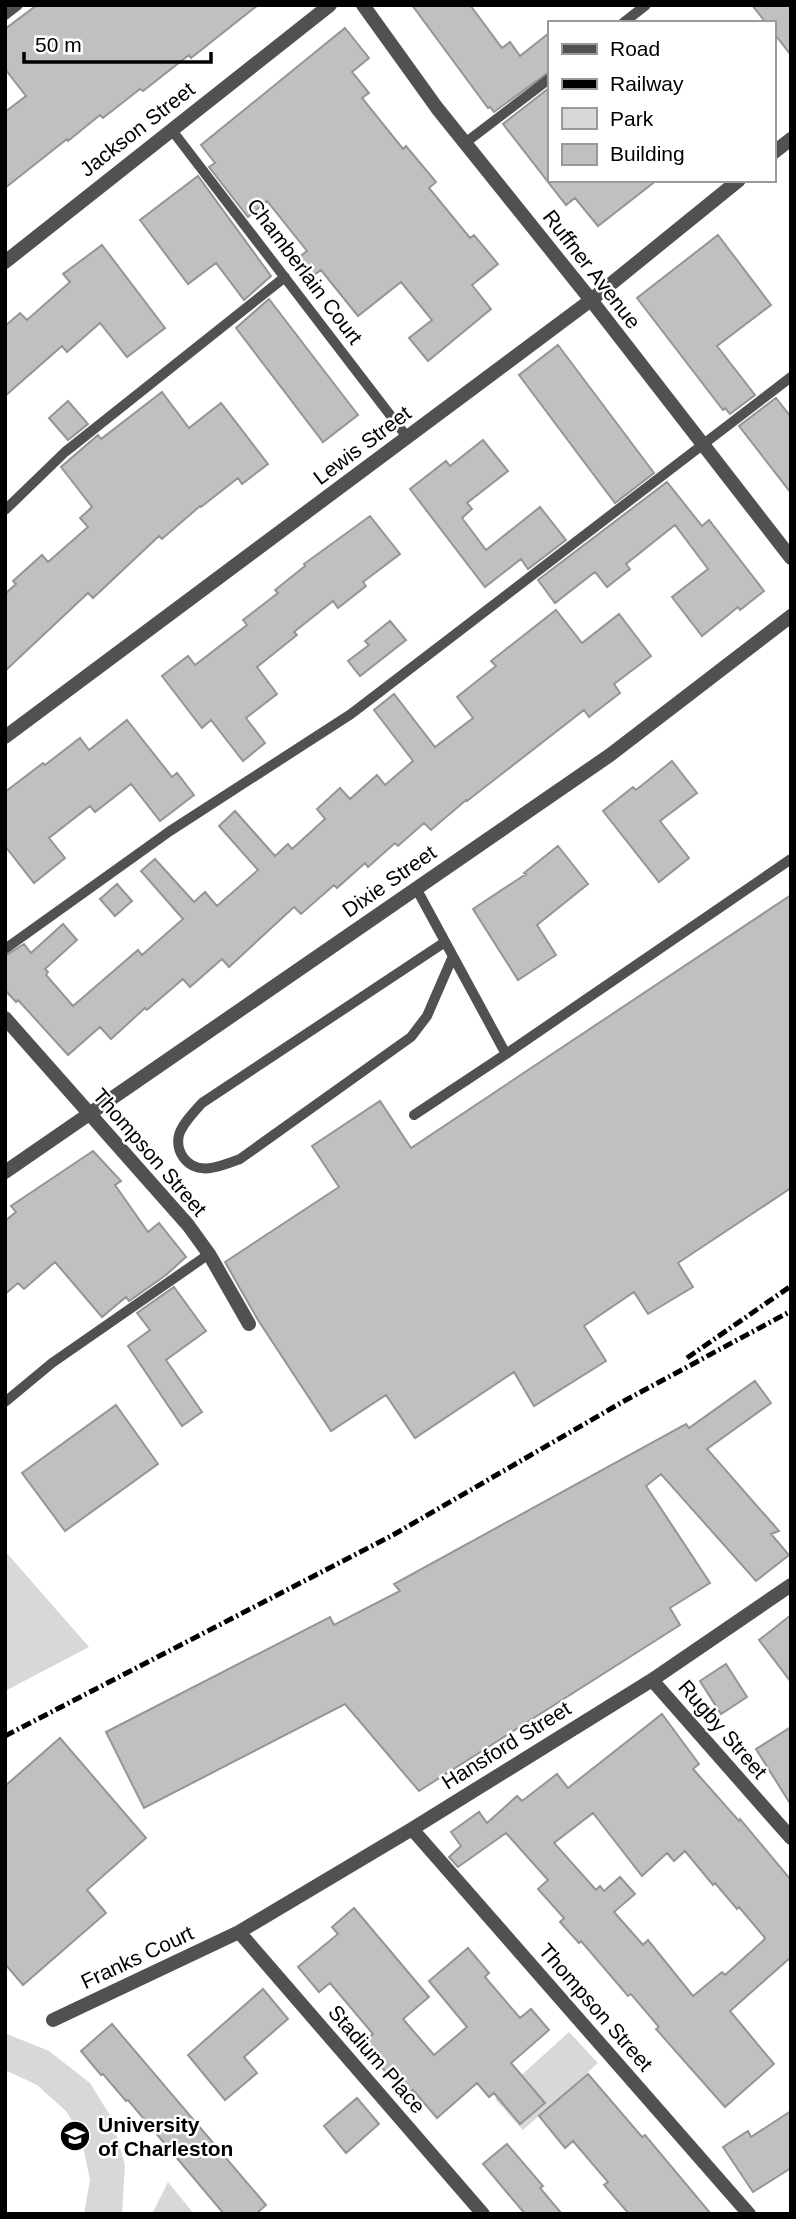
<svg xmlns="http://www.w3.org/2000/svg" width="796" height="2219" font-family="Helvetica,sans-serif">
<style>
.green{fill:#d8d8d8}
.building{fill:#c0c0c0;stroke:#959595;stroke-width:2;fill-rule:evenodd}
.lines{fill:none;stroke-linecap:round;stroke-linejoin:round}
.service{stroke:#515151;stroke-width:10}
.minor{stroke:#515151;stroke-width:14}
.rail{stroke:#000;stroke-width:5;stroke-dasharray:10 3.5 2 3.5;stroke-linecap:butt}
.labels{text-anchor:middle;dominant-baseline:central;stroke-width:5;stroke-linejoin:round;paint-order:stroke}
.street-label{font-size:21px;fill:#000;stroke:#fff}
.poi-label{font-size:21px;font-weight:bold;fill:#000;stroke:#fff;text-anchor:start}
</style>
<rect width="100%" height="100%" fill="#fff"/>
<path class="green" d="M5,1551L89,1647L5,1691Z
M5,2026L7,2034L49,2051L90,2083L111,2117L125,2165L122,2214H84L90,2180L81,2136L66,2111L37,2085L5,2070Z
M569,2032L598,2063L523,2130L495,2099Z
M168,2182L194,2214H152Z"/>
<path class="building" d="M37,5H258L191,58L189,55L143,91L140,89L103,118L100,115L68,141L67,139L5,188V112L26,96L5,69V29Z
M412,5H470L502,48L510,42L520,56L549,33V72L494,112L490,107L488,108Z
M752,5H791V55L773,32V23H766Z
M345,28L369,58L352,72L369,93L362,98L403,149L406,146L436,182L429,188L470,238L474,235L498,264L472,285L491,309L428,361L409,338L432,320L401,282L358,316L321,270L313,276L298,258L307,251L267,201L248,217L209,167L215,163L201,145Z
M549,88V180H657L598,226L575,198L566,205L503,124Z
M198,176L271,276L244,300L216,263L188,284L140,220Z
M718,235L771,305L717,346L755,395L730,414L725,408L723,410L637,298Z
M102,245L165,328L127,357L100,323L67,352L62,346L5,396V326L20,313L27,320L70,282L63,274Z
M269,299L358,415L323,442L236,328Z
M558,345L654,473L615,503L519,375Z
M162,392L189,428L221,403L268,464L242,484L238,478L201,507L200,506L162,539L159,536L93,598L88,593L5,671V594L16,584L13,581L42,555L48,562L88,527L80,518L92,507L61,467L98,435L101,439Z
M776,398L791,417V493L739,426Z
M68,401L88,424L68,440L49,418Z
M483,440L508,471L467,503L472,509L462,518L486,550L540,507L566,540L528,569L521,559L485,587L410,489L446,461L450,466Z
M667,482L702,526L709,520L764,591L740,610L738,607L702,636L672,597L708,569L675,525L626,564L630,569L607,587L595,572L555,603L538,580Z
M370,516L400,554L363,582L366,586L338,608L333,601L294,632L297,635L257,667L277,694L246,718L265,743L243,761L211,720L202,728L162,676L188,656L195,665L247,625L243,620L278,593L275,590L305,566L304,564Z
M556,610L582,643L619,614L651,656L614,684L620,693L589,717L584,710L467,801L466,800L431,830L424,823L398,846L395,843L368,867L365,863L337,888L334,885L301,914L294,907L229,967L222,959L190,987L183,979L147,1010L145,1008L111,1039L100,1027L68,1055L18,1000L16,1002L5,990V956L24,944L31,953L63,924L77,940L45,969L48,972L46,975L73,1006L138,950L142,955L183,919L141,871L155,859L194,902L205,892L217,906L258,870L219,826L235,811L275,856L288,844L292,849L325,819L317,809L340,788L350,799L377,775L385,785L413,761L374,710L394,694L435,747L473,718L457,697L496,666L491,661Z
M390,621L406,640L360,676L348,661L369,645L365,641Z
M127,720L172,777L177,773L194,795L160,821L131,784L95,812L90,806L49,838L65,858L34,883L5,846V792L43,763L45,765L80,738L89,750Z
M672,761L697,793L660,821L689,858L659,882L603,811L633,787L636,790Z
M558,846L588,884L537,925L556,955L518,980L473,909L526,874L524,873Z
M117,884L132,901L115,916L100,899Z
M791,895V1188L678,1263L693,1287L648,1314L634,1292L584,1326L606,1361L534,1406L514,1372L415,1438L386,1395L331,1431L258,1320L225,1262L339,1187L312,1146L380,1101L411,1148Z
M93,1151L121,1181L115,1185L148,1232L159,1223L186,1257L166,1275L129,1301L126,1297L102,1317L55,1262L24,1289L18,1283L5,1294V1221L16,1212L11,1206Z
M174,1287L206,1331L166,1360L202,1412L182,1426L128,1346L150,1330L137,1313Z
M755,1381L771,1403L707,1449L779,1531L771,1534L789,1555L756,1581L661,1474L646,1486L710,1583L670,1608L680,1625L419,1791L345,1704L144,1808L106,1732L330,1617L334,1625L400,1591L394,1584L686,1424L689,1428Z
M116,1405L158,1464L65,1531L22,1473Z
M791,1615V1682L759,1640Z
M726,1664L747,1697L721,1714L700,1681Z
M662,1714L699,1764L693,1769L739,1821L740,1819L791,1880V1957L730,2011L774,2064L725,2107L656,2029L659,2027L631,1994L628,1996L581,1941L579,1943L560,1922L564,1918L538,1889L548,1880L506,1833L458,1867L449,1857L461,1846L451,1832L479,1812L487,1823L517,1796L522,1801L557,1774L568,1788ZM593,1813L642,1876L667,1853L674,1861L685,1851L713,1885L715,1883L737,1909L739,1907L765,1938L764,1940L725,1975L722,1972L693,1996L648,1940L643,1945L614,1912L635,1894L620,1877L604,1891L600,1886L596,1890L554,1843Z
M791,1727V1805L756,1749Z
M60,1738L146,1838L87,1890L106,1913L23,1985L5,1964V1786Z
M354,1908L429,1997L403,2019L434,2055L467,2027L429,1981L468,1948L489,1973L485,1977L520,2018L531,2009L549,2030L511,2063L545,2103L520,2124L494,2093L489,2097L477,2083L437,2118L413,2090L406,2097L362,2043L373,2034L330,1983L319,1992L298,1967L338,1934L332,1927Z
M263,1989L288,2019L244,2057L257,2073L225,2100L188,2055Z
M112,2024L266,2205L256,2214H224L128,2100L126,2101L103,2074L101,2075L81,2051Z
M588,2074L642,2137L645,2135L711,2214H629L604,2185L608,2182L573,2141L565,2148L539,2116Z
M357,2098L379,2124L346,2153L324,2126Z
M791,2111V2168L753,2192L723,2147L748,2131L751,2137Z
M507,2144L543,2186L540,2188L562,2214H525L483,2164Z"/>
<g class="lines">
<path class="service" d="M5,15L18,5
M623,23L646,5
M171,129L407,437
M465,143L549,79
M5,510L65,452L285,277
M416,888L506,1054L791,859
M445,942L202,1103C194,1112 182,1124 179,1135C177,1143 179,1151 183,1157C197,1177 222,1166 240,1159L411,1037L427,1016L453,956
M5,949L170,831L351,714L791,377
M414,1115L506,1054
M5,1402L52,1363L209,1254"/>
<path class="minor" d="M363,5L437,108L591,300L791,558
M773,153L791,139
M5,262L330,5
M5,737L591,300L739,180
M5,1018L188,1225L209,1254L249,1324
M5,1172L610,755L791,616
M652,1680L791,1838
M412,1829L749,2214
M239,1932L483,2214
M53,2020L239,1932L412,1829L652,1680L791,1585"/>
<path class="rail" d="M687,1358L791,1286
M5,1736L393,1535L624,1401L791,1311"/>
</g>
<defs>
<g id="university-disc" transform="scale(1.575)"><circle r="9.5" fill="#000" stroke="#fff"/><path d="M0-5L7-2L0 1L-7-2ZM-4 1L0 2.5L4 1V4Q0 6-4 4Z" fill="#fff"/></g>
</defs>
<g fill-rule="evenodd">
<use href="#university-disc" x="75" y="2136"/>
</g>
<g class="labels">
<g class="street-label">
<text transform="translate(137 129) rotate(-38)">Jackson Street</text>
<text transform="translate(592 269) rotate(52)">Ruffner Avenue</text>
<text transform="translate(305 271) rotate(53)">Chamberlain Court</text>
<text transform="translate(362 445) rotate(-37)">Lewis Street</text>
<text transform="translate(389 881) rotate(-35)">Dixie Street</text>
<text transform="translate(150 1152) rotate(49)">Thompson Street</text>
<text transform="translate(723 1729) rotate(49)">Rugby Street</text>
<text transform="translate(506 1745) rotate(-32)">Hansford Street</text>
<text transform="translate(137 1957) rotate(-25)">Franks Court</text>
<text transform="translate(596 2007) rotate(49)">Thompson Street</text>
<text transform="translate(377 2059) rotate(49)">Stadium Place</text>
</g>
<g class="poi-label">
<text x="98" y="2124">University<tspan x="98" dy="24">of Charleston</tspan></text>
</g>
</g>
<rect width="796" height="2219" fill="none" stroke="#000000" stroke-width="14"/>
<rect x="548" y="21" width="228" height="161" fill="#ffffff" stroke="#999999" stroke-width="2"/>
<rect x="562" y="44" width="35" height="10" fill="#515151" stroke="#999999" stroke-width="2"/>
<text x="610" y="56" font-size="21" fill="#000000">Road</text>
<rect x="562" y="79" width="35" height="10" fill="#000000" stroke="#999999" stroke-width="2"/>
<text x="610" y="91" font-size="21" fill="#000000">Railway</text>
<rect x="562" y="108" width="35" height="21" fill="#d8d8d8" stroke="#999999" stroke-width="2"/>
<text x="610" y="126" font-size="21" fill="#000000">Park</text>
<rect x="562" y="144" width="35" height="21" fill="#c0c0c0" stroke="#999999" stroke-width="2"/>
<text x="610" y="161" font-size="21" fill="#000000">Building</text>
<path d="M24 52v10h187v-10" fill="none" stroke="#000000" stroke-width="3.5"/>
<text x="35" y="52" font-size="21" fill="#000000" stroke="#ffffff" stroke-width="5" paint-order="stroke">50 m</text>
</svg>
